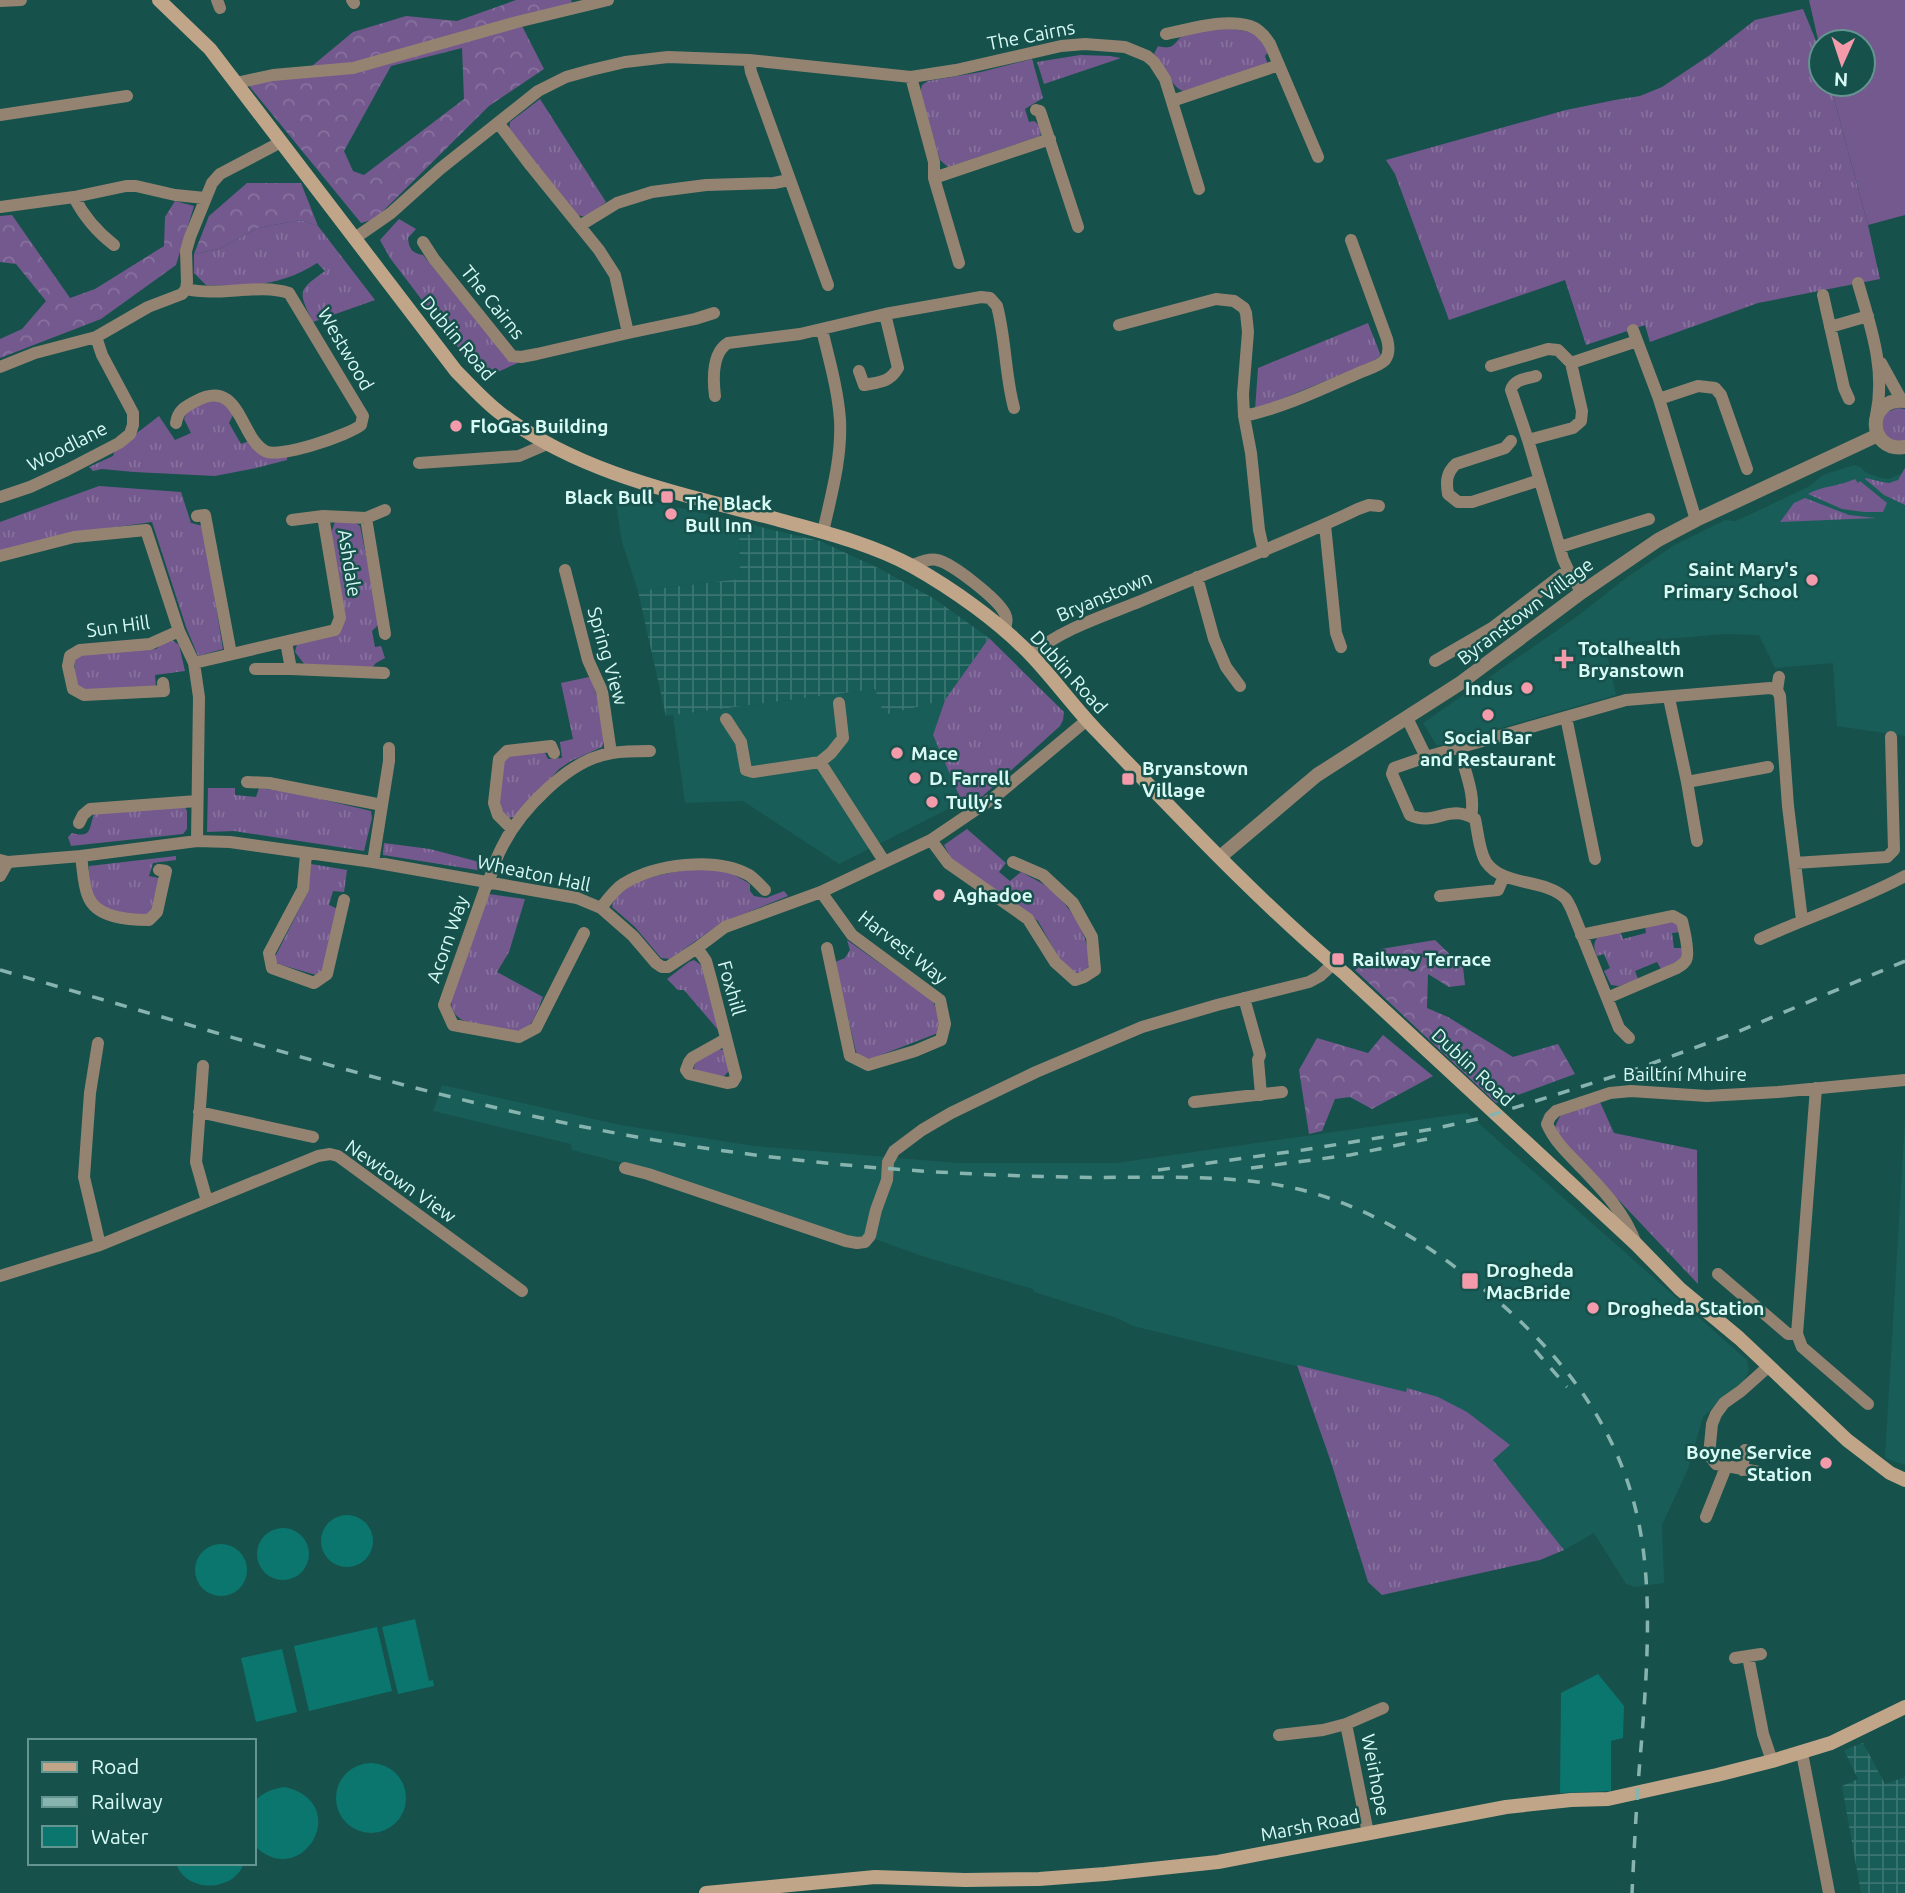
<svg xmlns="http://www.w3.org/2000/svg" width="1905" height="1893" font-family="Ubuntu,sans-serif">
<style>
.built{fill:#195d58}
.industrial{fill:url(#industrial-grid)}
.grass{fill:url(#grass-tufts)}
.forest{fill:url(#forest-crowns);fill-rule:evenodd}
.pitch{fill:#74598e}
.water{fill:#0b766e}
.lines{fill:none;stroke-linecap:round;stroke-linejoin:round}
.minor{stroke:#958372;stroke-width:12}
.tertiary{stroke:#958372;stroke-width:14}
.secondary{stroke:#c0a589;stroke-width:14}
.rail{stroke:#88b4af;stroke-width:3.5;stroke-dasharray:12 12;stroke-linecap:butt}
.poi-dot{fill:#f39aab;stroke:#17514c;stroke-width:2.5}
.labels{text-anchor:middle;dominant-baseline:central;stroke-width:5;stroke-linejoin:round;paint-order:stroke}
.street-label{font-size:19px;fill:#d7faf5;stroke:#17514c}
.poi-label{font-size:19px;font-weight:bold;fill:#d7faf5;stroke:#17514c;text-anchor:start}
</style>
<defs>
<pattern id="industrial-grid" width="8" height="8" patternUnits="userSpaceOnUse" patternTransform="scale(1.75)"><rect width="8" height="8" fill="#195d58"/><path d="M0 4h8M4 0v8" fill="none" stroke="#3a7571"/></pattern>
<pattern id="grass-tufts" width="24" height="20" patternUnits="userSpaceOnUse" patternTransform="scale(1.75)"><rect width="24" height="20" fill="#74598e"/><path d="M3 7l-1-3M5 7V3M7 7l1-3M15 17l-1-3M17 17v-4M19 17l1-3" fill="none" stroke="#87729e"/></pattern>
<pattern id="forest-crowns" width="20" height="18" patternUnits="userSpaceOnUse" patternTransform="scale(1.75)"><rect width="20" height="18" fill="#74598e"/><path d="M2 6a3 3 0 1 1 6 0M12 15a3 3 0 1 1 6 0" fill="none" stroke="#87729e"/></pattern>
</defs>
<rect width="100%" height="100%" fill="#17514c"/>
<path class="built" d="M1854,465L1860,467L1867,473L1881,478L1889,479L1905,472V736L1837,726L1833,663L1775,668L1759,635L1725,634L1634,642L1606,650L1616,695L1437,746L1423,723L1575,618L1626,578L1673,546L1725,520L1736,521L1810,486L1823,475Z
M614,492L739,522L740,579L638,591L622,542Z
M875,689L884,715L945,700L933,735L962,802L839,864L743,801L685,803L673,715Z
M442,1085L620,1125L754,1146L958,1163H1116L1467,1113L1747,1360L1749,1370L1744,1381L1723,1398L1703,1417L1688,1469L1662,1525L1664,1583L1635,1587L1626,1584L1594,1533L1564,1550L1493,1460L1510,1445L1407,1389V1393L1133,1326L1117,1318L1034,1292L1033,1289L925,1257L864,1235L849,1239L649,1170L572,1150L571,1144L433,1111Z
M1905,1120V1465L1885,1458Z"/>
<path class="industrial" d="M739,522L820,541L880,569L933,598L989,638L945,700L884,715L875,689L666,716L638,591L740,579Z
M1863,1743L1885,1784L1905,1777V1893H1861L1842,1786L1858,1779L1844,1750Z"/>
<path class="grass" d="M1803,9L1821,53V84H1830L1868,225L1880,279L1758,303L1650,342L1645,325L1586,345L1565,280L1449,320L1395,174L1386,160L1566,110L1615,100L1640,96L1662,87L1710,55L1755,20Z
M1222,29H1233L1256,33L1269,51L1265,56L1268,65L1183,91C1170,86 1165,66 1154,54L1158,46C1175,51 1174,42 1184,34Z
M1080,55L1110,56L1121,58L1044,84L1037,62Z
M1032,59L1043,98L1025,109L1029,122L1034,121L1039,125L1041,133L1040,136L948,167L940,160L920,93L922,85L928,81L981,72Z
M540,99L606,202L586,217L577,215L509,133L510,122Z
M399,219L416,229L408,238C409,249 412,253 423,255L509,360L520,362L482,379L390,258L380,240Z
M301,220L318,226L375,300L313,322C298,291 297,291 325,271L317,263C282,286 247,287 206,285L194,273V254L219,249L258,228Z
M1368,323L1381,356L1369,363L1255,410L1258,368Z
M205,400L225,402L233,415L229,423L241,444L249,441C262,458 265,461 287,455V460L256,468L215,476L134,472L102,469L93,471L89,467L113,456L115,450L159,416L175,440L191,433L184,419L188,410Z
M1898,408L1905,409V442L1901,443L1886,438L1881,422L1887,412Z
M1905,468V505L1884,495L1865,479L1866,478L1882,482L1889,483L1898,480Z
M1855,479L1858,483L1860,481L1887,503L1883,512H1864L1842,509L1808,494C1822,486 1840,486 1855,479Z
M99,486L181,492L191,523L203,526L223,649L198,656L186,627L152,522L73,533L1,551L0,550V522Z
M1805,498L1849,515L1876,518L1780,522L1794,503Z
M353,521L360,526L380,623L372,631L375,647L381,646L385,658L376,663L370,670L305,665L295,652L297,644L337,633L331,533L335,522Z
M989,638L1064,712L1063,720L1060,726L974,804L962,802L933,735L945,700Z
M172,640L179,645L185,671L155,675L156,687L85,690L76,685L74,659L82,654L156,649L166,641Z
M589,677C598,693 609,731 602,747L571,761L559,769L515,817L508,818C493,803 502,779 504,760L511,754L544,751L548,759L562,758L560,742L573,739L561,683Z
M208,788H235V795L256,797L259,788L295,793L371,811L372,818L364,851L234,831L207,832Z
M185,807L187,811V829L183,834L71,846L68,837L72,833C94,839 88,826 95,813Z
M967,829L1006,863L999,872L1010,881L1021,872C1030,877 1041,882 1050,889C1071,907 1091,937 1089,966L1082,972L1072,973L1059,958L1038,921L952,860L944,845Z
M384,843L430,849L487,864L483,871L383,855Z
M176,856V860L153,863L149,876L159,878L151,912L143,917L103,908C90,898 89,881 89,866Z
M311,864L347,870L344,892L333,891L329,905L338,909L323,971L316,975L278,964L274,959L308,892Z
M708,867L733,874L750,884V891L754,896L766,898L784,891L788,896L721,923L670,959L661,958L635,927L612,907C620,876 682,871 708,867Z
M489,894L525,899L509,952L497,972L543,997C539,1006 535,1020 528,1027C517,1038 476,1024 462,1020C452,1013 450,1006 452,994Z
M1676,922L1681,932L1672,933L1674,948H1683L1680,960L1661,969L1657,962L1635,971L1638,979L1619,986L1611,985L1604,971L1610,968L1604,954L1597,956C1594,949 1593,944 1597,938L1620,931L1623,939L1646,933L1645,925Z
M847,940L933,1001L940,1021L938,1033L873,1058H864L856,1052L835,962L845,958L850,950Z
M694,960L701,965L719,1031L684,990H678L667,979L689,962Z
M719,1049L723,1050L730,1070L723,1077L696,1072L694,1068L695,1063Z
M1600,1102L1614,1133L1697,1150L1698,1284L1561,1139L1555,1127L1560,1116Z
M1297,1365L1406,1392L1407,1388L1438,1397L1467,1412L1510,1445L1493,1460L1564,1550L1540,1560L1382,1595L1368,1582L1331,1462Z"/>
<path class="forest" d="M516,0H571L575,10L521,24L544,69L489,106L375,219L361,223L245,81L312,66L353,32L406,16L457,21ZM462,48L464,99L364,175L353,171L344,151L391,66Z
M247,183H301L318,226L301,220L258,228L219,249L194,254L209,216Z
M175,201L194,206L176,265L101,319L0,358V339L22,329L46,301L16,264L0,262V216L12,215L70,298L95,289L164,246L165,217Z
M1435,940L1463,967L1465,985L1449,987L1428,974L1427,1008L1448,1017L1513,1057L1558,1044L1575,1074L1496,1103L1355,970L1381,949Z
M1383,1035L1433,1076L1372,1109L1350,1097L1335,1099L1322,1131L1309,1134L1299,1070L1317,1038L1368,1053Z"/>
<path class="pitch" d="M1809,0H1905V215L1868,225L1830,84H1863V42H1821V53Z"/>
<path class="water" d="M321 1541a26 26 0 1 1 52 0a26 26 0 1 1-52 0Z
M257 1554a26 26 0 1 1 52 0a26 26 0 1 1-52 0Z
M195 1570a26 26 0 1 1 52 0a26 26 0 1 1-52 0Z
M415,1619L429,1681L433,1680L434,1686L398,1694L382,1627Z
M377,1627L392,1691L309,1711L294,1646Z
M282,1649L297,1712L256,1722L241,1658Z
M1598,1674L1624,1706L1623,1738L1611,1741V1791L1560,1793L1561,1693Z
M336 1798a35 35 0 1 1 70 0a35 35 0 1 1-70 0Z
M285,1787C355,1804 300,1893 254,1845V1802C263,1792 272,1789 285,1787Z
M176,1863H244C234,1893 185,1893 176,1863Z"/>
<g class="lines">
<path class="minor" d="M217,0L220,8
M352,0L354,3
M0,1L21,0
M1166,34C1191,29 1224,18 1250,26C1259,29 1265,36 1270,44L1318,157
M749,60L751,72L828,285
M911,77L934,162V178L959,263
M236,83L273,75L353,68L517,22L608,0
M1172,101L1279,65
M1036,110L1040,111L1078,227
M0,115L127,96
M499,124L531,166L599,250L615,275L628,333
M934,178L1050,139
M74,197C84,217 96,231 114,245
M0,207L74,197L126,186H136L175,195L205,198
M581,225L617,203L652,192L706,185L774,183L789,180
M355,238L391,213L440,169L538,91L566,77L591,70L625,62L668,57L749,60L911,77L956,70L1061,46L1085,44L1125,47L1147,56L1154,62L1165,79L1199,189
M423,242L434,259L512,356L521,357L537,354L628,333L695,319L714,313
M1858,283C1871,328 1886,369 1876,416
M1823,295L1844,388L1849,399
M1119,325L1216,299L1234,301L1244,308L1246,313L1248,332L1243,394L1244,416L1251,453L1259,530L1264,552
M1830,327L1868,316
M822,330C829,359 838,390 840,420C842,458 831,496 823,532
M1633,330L1659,399L1696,520
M1571,363L1637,341
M1881,363L1902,401
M1491,366L1548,349L1558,350L1571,363L1582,411L1581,421L1573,428L1528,440
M0,367L35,353L96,337L148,307L182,294L186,289L187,282L186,251L190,237L212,183L220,174L281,142
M859,371L864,385C879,382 889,383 898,368L885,314
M1536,376C1526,379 1514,379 1511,390L1528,440L1563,559L1571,576L1582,592
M715,396C713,380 712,353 728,343L800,334L885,314L981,297L990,298L997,306C1006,340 1005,375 1014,408
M1659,399L1698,386L1715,388L1721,395L1747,469
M1244,416C1283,408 1324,388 1361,372C1368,369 1379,366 1385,360C1390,353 1389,346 1387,339L1351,240
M176,423C178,410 185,407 196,401C240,377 240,438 265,451C279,459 349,435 361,425L363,416L289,293C258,283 219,297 186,289
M1511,441L1505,448L1456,464C1446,473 1446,482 1448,494L1458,502H1472L1540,480
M419,463L519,456L547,444
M0,497L30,487L67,470L119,443L130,434L133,425V413L102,355L96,337
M197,516L205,515L231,654
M366,518L385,510
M292,520L323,516
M1325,525L1336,633L1341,647
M1560,547L1649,519
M0,556L74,537L146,530L179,631L194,663L199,697L197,841
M910,566C918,563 929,558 937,560C952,563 999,600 1005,614C1008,620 1006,625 1004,631
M565,570L588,660L602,691L611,753
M1197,577L1214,639L1226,667L1240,686
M286,642L291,669
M1031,655C1061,629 1104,616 1141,601C1213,570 1287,543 1358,509L1369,505L1379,506
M1435,661L1492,628L1568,570
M194,663L335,630L340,618L323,516L366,518L385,634
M255,669H291L384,673
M1779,677L1777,690L1780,696L1788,806L1802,920
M163,683L164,691L84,695L73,689L68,666L70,656L80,650L150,644L179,631
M1669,698L1687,782L1697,841
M1566,717L1595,859
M1407,718L1426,757
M726,719L741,742L746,770L753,772L820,762L831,753L843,738L839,703
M820,762L884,861
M1463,762C1468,780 1475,798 1471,817
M247,782L269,783L382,805
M1687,782L1768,767
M79,823L83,815L90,809L197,801
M512,829L498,815L494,803L499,759L507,751L551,746L554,753
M931,840L948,863L1028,919L1055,962L1075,980L1084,977L1095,970L1092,937L1073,903L1043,875L1013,862
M306,854L303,889L269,953L272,968L314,983L327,974L344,900
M81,856C83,869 83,884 88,896C96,918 128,920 149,920L157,912L166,871L159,870
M0,860L8,862L81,856L197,841L230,842L373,862L577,898L601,908L633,936L656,963L662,967H668L697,948L725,927L821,892L931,840L996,796L1087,720
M373,862L389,761V748
M1795,863L1887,857L1894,850L1891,737
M0,876L8,862
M821,892L852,935L940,1000L945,1024L941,1040L915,1051L868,1065L850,1056L827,948
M1440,896L1498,890L1504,876
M601,908C608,899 614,890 623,884C655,864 716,856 749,875C755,879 760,885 765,890
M584,933L536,1028L519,1037L453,1025L444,1005L485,889C492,876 494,862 501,849C519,811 569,759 612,753C624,751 638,751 650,751
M1581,935L1673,916L1682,921C1684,929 1690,953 1686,960C1684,964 1680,966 1677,968L1607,998
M1760,939C1808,917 1859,901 1905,876
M697,948L706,961L712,983L736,1077L733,1082L727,1083L689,1074L686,1070L689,1062L692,1058L726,1039
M1244,998L1260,1055L1258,1060L1261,1095
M1629,1038L1619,1028L1571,908C1569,905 1568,901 1565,898C1544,878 1503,887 1486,862C1479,851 1478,832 1475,819C1448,803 1436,827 1410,815L1392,774L1394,768L1426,757L1626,700L1770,688L1777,690
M98,1043L90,1093L84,1177L100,1245
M203,1066L196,1162L207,1201
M1816,1088L1797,1334L1802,1347L1868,1404
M1194,1102L1282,1092
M199,1112L313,1137
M625,1168L648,1174L846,1241L857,1243L865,1242L870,1236L876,1210L887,1180L888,1162L894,1151L922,1130L951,1113L1036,1072L1142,1027L1217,1005L1309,982L1320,976L1333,964
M1636,1244C1625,1212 1601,1188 1578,1164C1566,1152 1554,1140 1547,1124L1550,1117L1556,1111L1610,1093L1631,1091L1707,1096L1778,1092L1905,1080
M1718,1274L1788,1334H1797
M0,1276L100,1245L318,1156L330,1154L338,1156L522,1291
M1742,1470L1745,1450
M1759,1472L1716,1464L1709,1455L1712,1424L1716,1414L1724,1403L1741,1391L1769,1366
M1706,1517L1726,1467
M1748,1656L1763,1734L1772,1761
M1735,1658L1761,1654
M1346,1724L1368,1833
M1279,1735L1323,1730L1346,1724L1383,1708
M1802,1753L1829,1893"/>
<path class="tertiary" d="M1905,401C1865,397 1867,453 1905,447
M1220,857L1317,775L1459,684L1582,592L1658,540L1696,520L1878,435"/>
<path class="secondary" d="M159,0L210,49L456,371C470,385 484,401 500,413C579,474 682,494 776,519C822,532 870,543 912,566C953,589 998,621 1031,655C1054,679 1073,706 1096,730C1177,814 1256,899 1345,974L1636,1244L1680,1289L1739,1338L1847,1440L1890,1473L1905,1480
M706,1893L875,1877L965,1880L1039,1879L1105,1874L1218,1862L1506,1807L1571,1800L1608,1799L1717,1775L1772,1761L1831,1743L1905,1707"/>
<path class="rail" d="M0,970C247,1040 493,1122 748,1154C854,1168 960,1175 1067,1177C1141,1179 1226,1172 1298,1189C1359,1204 1414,1235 1463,1273C1554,1342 1624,1425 1642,1541C1653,1614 1645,1698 1639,1772C1636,1812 1634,1853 1632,1893
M1251,1168L1350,1155L1427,1139
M1158,1170L1303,1150L1433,1129L1482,1118L1634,1070L1735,1033L1905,961
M1535,1350L1567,1387"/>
</g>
<g class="poi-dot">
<circle cx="456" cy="426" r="7"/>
<rect x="660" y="490" width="14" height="14" rx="3.5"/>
<circle cx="671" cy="514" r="7"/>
<circle cx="1812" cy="580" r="7"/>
<path d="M1560.5 648.5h7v7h7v7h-7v7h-7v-7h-7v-7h7z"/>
<circle cx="1527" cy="688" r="7"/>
<circle cx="1488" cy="715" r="7"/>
<circle cx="897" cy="753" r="7"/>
<circle cx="915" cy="778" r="7"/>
<rect x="1121" y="772" width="14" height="14" rx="3.5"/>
<circle cx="932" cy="802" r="7"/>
<circle cx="939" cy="895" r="7"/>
<rect x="1331" y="952" width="14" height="14" rx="3.5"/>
<rect x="1461" y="1272" width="18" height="18" rx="3.5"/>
<circle cx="1593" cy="1308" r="7"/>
<circle cx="1826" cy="1463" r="7"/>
</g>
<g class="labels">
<g class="street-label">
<text transform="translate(1031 35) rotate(-11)">The Cairns</text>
<text transform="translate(493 302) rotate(51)">The Cairns</text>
<text transform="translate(458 338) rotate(50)">Dublin Road</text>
<text transform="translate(346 349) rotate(60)">Westwood</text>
<text transform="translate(67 446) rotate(-27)">Woodlane</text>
<text transform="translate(350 563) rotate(81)">Ashdale</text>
<text transform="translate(1104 596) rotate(-23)">Bryanstown</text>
<text transform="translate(1525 611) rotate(-37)">Byranstown Village</text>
<text transform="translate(118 626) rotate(-8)">Sun Hill</text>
<text transform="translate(608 656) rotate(74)">Spring View</text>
<text transform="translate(1069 672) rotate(48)">Dublin Road</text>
<text transform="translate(534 873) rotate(12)">Wheaton Hall</text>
<text transform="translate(447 939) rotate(-71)">Acorn Way</text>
<text transform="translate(903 947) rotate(38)">Harvest Way</text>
<text transform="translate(732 988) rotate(74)">Foxhill</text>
<text transform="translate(1473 1067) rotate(43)">Dublin Road</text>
<text x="1685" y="1074">Bailtíní Mhuire</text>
<text transform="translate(401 1181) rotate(35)">Newtown View</text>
<text transform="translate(1376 1775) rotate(79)">Weirhope</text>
<text transform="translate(1310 1825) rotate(-11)">Marsh Road</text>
</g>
<g class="poi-label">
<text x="470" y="426">FloGas Building</text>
<text x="653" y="497" text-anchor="end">Black Bull</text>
<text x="685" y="503">The Black<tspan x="685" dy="22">Bull Inn</tspan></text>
<text x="1798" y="569" text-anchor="end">Saint Mary's<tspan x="1798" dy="22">Primary School</tspan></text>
<text x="1578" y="648">Totalhealth<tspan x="1578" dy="22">Bryanstown</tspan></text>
<text x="1513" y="688" text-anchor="end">Indus</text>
<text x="1488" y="737" text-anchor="middle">Social Bar<tspan x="1488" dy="22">and Restaurant</tspan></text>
<text x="911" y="753">Mace</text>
<text x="1142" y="768">Bryanstown<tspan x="1142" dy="22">Village</tspan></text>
<text x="929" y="778">D. Farrell</text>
<text x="946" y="802">Tully's</text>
<text x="953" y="895">Aghadoe</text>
<text x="1352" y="959">Railway Terrace</text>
<text x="1486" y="1270">Drogheda<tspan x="1486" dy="22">MacBride</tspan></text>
<text x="1607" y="1308">Drogheda Station</text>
<text x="1812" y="1452" text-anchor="end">Boyne Service<tspan x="1812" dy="22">Station</tspan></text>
</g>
</g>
<rect x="28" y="1739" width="228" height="126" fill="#17514c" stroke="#649590" stroke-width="2"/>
<rect x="42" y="1762" width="35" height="10" fill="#c0a589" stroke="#649590" stroke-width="2"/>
<text x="91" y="1774" font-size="21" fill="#d7faf5">Road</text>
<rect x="42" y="1797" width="35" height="10" fill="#88b4af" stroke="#649590" stroke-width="2"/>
<text x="91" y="1809" font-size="21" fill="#d7faf5">Railway</text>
<rect x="42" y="1826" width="35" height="21" fill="#0b766e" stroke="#649590" stroke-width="2"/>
<text x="91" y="1844" font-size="21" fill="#d7faf5">Water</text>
<g transform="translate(1842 63) rotate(183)"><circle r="33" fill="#17514c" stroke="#649590" stroke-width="2"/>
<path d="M0-5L12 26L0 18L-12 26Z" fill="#f39aab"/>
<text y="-10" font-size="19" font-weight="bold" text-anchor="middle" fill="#d7faf5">N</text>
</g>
</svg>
